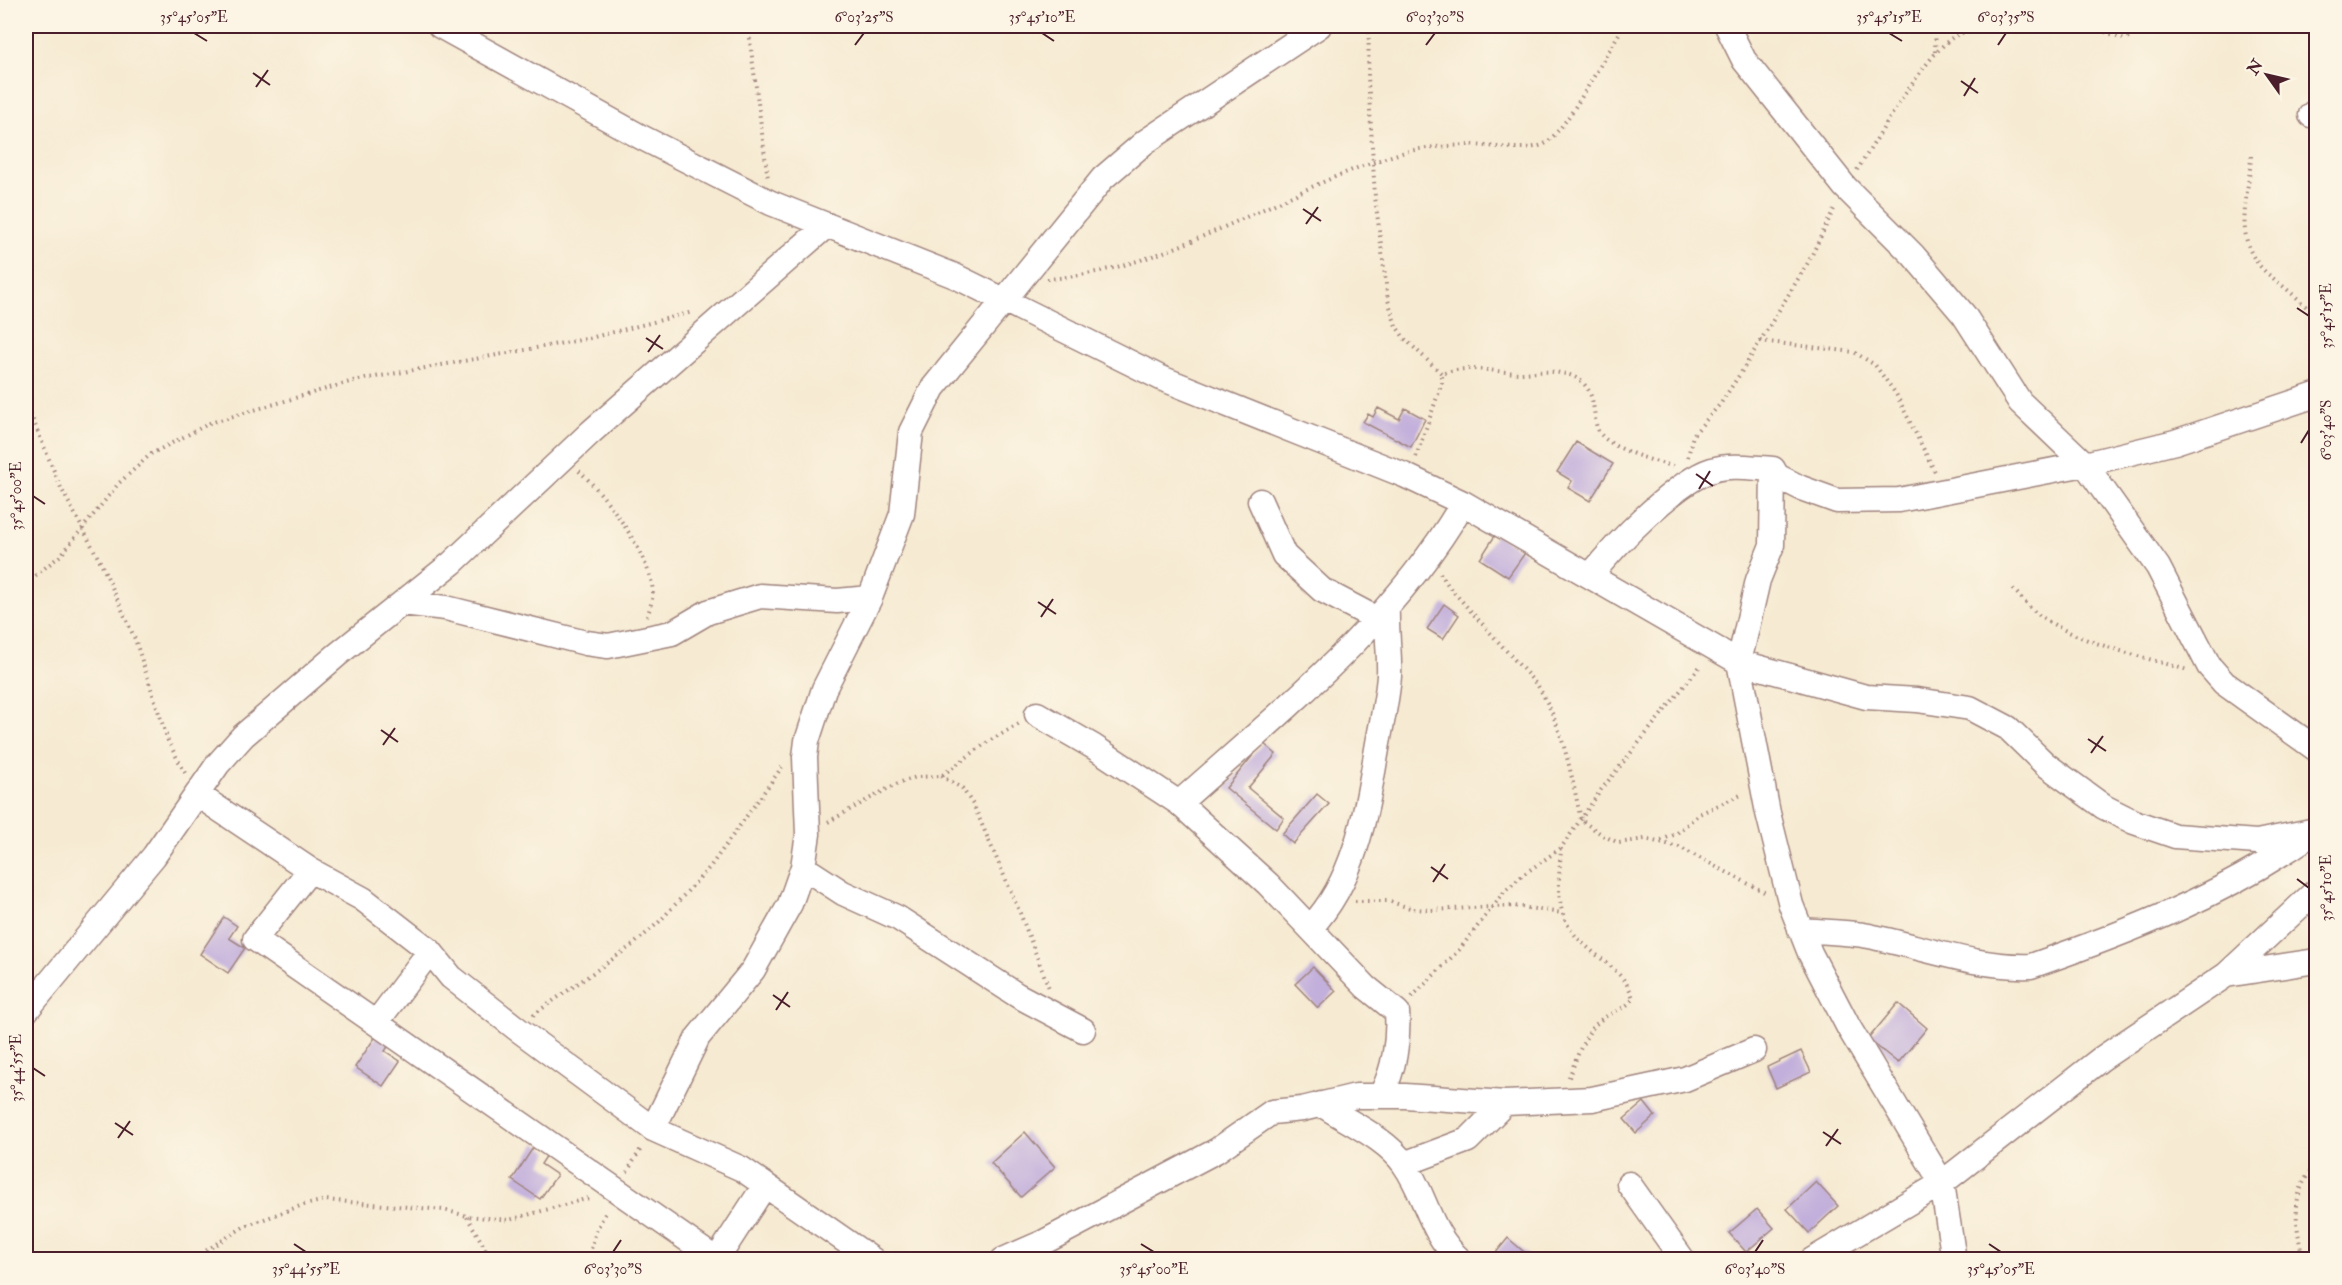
<svg xmlns="http://www.w3.org/2000/svg" width="2342" height="1285" font-family="'IM FELL Double Pica',serif">
<style>
.building{fill:#c2afdb}
.lines{fill:none;stroke-linecap:round;stroke-linejoin:round}
.minor-casing{stroke:#a0847e;stroke-width:27}
.path{stroke:#a0847e;stroke-width:4;stroke-dasharray:1.5 4.5;stroke-linecap:butt}
.minor{stroke:#fff;stroke-width:24}
.ticks{fill:none;stroke:#4a1f2b;stroke-width:2}
.neatline{fill:none;stroke:#4a1f2b;stroke-width:2}
.ticks-label{font-size:15px;text-anchor:middle;fill:#4a1f2b}
</style>
<rect width="100%" height="100%" fill="#fcf5e5"/>
<filter id="ink" filterUnits="userSpaceOnUse"><feTurbulence type="fractalNoise" baseFrequency=".0167" numOctaves="2"/><feDisplacementMap in="SourceGraphic" scale="12" xChannelSelector="R" yChannelSelector="G"/><feConvolveMatrix kernelMatrix="1 2 1 2 8 2 1 2 1" color-interpolation-filters="sRGB"/></filter>
<filter id="wash" filterUnits="userSpaceOnUse"><feTurbulence type="fractalNoise" baseFrequency=".008" numOctaves="4" result="noise"/><feDisplacementMap in="SourceGraphic" scale="24" xChannelSelector="R" yChannelSelector="G"/><feGaussianBlur stdDeviation="1.35" result="paint"/><feColorMatrix in="noise" values="0 0 0 0 0 0 0 0 0 0 0 0 0 0 0 0 0 1.4 0 .05"/><feComposite in="paint" operator="in"/></filter>
<g filter="url(#wash)">
<rect width="100%" height="100%" fill="#f6ead2"/>
<g id="blocks">
<path class="building" d="M1378,408L1399,419L1405,408L1425,419L1411,447L1363,422L1368,414L1373,417Z
M1576,442L1613,464L1590,501L1568,488L1572,481L1557,472Z
M1496,534L1525,553L1508,577L1480,559Z
M1444,604L1459,615L1443,639L1427,629Z
M1263,743L1276,754L1248,788L1284,818L1276,829L1226,788Z
M1317,794L1329,804L1293,844L1282,834Z
M224,917L237,926L229,938L245,948L228,973L200,954Z
M1313,967L1336,991L1318,1008L1295,984Z
M1898,1003L1927,1028L1898,1063L1868,1039Z
M380,1030L393,1039L385,1051L400,1061L383,1086L355,1067Z
M1801,1051L1811,1072L1776,1088L1767,1067Z
M1644,1102L1655,1116L1636,1133L1624,1119Z
M1025,1132L1055,1167L1021,1197L991,1163Z
M536,1143L549,1152L541,1164L557,1175L540,1199L512,1180Z
M1816,1182L1838,1206L1809,1233L1787,1209Z
M1757,1209L1774,1228L1746,1252L1729,1233Z
M1508,1238L1531,1258L1529,1260H1490Z"/>
</g>
</g>
<g filter="url(#ink)">
<use href="#blocks" fill-opacity="0" stroke="#a0847e" stroke-width="1.5"/>
<g class="lines">
<g class="minor-casing">
<path id="minor" d="M440,26L641,137L771,203L955,276L1161,378L1404,475L1463,503L1739,662L1866,697L1917,700L1970,708L2008,728L2045,764L2104,807L2134,822L2175,836L2257,842L2316,830
M1727,26L1744,60L1845,187L1913,255L1964,315L2020,402L2085,464L2158,567L2209,666L2224,683L2316,749
M2311,115L2316,111
M1773,469L1772,545L1758,580L1739,662L1768,813L1791,905L1810,953L1849,1028L1942,1183L1954,1260
M1260,501L1284,555L1322,590L1375,618
M1591,575C1615,545 1676,481 1712,470C1731,464 1753,468 1773,469L1777,476L1801,488L1837,501L1899,500L2085,464L2175,442L2316,395
M402,603L446,608L586,643L608,646L672,633L708,612L760,596L837,601L870,598
M1037,714L1094,747L1179,803L1268,884L1366,987L1397,1012C1399,1040 1394,1071 1381,1095
M198,795L310,870L363,899L430,951L451,977L516,1028L653,1129L742,1169L873,1260
M1179,803C1281,712 1394,622 1463,503
M803,867L843,893L898,918L1017,995L1083,1030
M310,870L255,939L717,1260
M1311,927C1356,879 1366,812 1377,749C1381,725 1387,701 1389,676C1390,654 1386,630 1387,607
M1800,930C1823,932 1847,932 1869,936C1922,947 1977,968 2031,966C2129,932 2221,896 2307,837
M2226,975L2316,961
M26,1011L154,856L218,764L243,736L337,655L452,563L591,432L827,225
M376,1023L430,951
M1321,1104C1347,1122 1385,1137 1404,1164C1427,1196 1428,1231 1460,1260
M653,1129L698,1037L753,970L790,904L803,867L808,834L805,757L807,741L824,689L870,598L902,514L911,432L933,388L1103,178L1145,142L1319,26
M1404,1164L1468,1140L1505,1103
M1629,1184L1683,1260
M717,1259L765,1185
M1003,1260L1044,1242L1216,1151L1272,1112L1302,1109L1356,1096H1405L1505,1103L1592,1099L1685,1079L1754,1050
M1812,1260L1942,1183L2101,1059L2226,975L2316,891"/>
</g>
<path class="path" d="M748,26L768,179
M1369,26L1368,76L1375,197L1388,300L1396,326L1405,339L1442,374
M2088,26L2125,39L2147,26
M1935,52L1936,26
M2251,156C2249,199 2230,241 2268,274C2285,288 2303,301 2316,318
M1857,170C1879,137 1923,58 1952,38C1968,27 1993,28 2011,26
M1047,279C1173,270 1279,190 1398,154C1421,147 1445,146 1470,145C1489,145 1531,153 1546,143C1569,126 1606,53 1624,26
M1760,341L1854,352L1875,365L1896,394L1935,472
M26,403L61,488L102,565L135,639L168,741L185,773
M1416,457L1442,383V374C1465,364 1494,372 1519,373C1533,373 1546,370 1560,373C1569,374 1578,377 1584,384C1595,396 1593,413 1597,428C1603,447 1655,462 1673,466
M1688,457L1693,435L1721,403L1742,371L1809,261L1835,207
M579,471C606,495 644,548 652,584C654,596 651,606 647,616
M1440,573L1450,588L1538,686C1563,727 1571,773 1581,820L1604,836L1619,843L1645,839L1679,847L1766,893
M26,583L61,555L119,483L151,454L210,423L353,381L586,339L693,312
M2013,589C2021,597 2029,608 2039,615C2077,643 2142,656 2187,670
M941,776L962,788L974,806L1020,913L1049,988
M828,822L896,784L916,777L941,776L989,741L1021,723
M1661,840L1676,834L1699,814L1743,794
M1561,848C1560,869 1556,893 1563,914C1575,952 1624,962 1633,999C1624,1010 1613,1011 1602,1019C1584,1032 1576,1060 1568,1080
M1355,901H1388L1413,909L1431,910L1514,906L1562,913
M1412,997L1459,950L1504,892L1524,874L1561,848L1601,790L1701,665
M533,1015L634,944L659,922L710,867L782,767
M627,1172L642,1147
M467,1217L492,1260
M191,1260L245,1226L300,1206L325,1200L444,1210L467,1216L509,1220L589,1198
M588,1260L596,1231L607,1210
M2303,1260C2296,1224 2289,1193 2316,1165"/>
<use href="#minor" class="minor"/>
</g>
</g>
<path class="ticks" d="M194,33L207,41M1042,33L1054,41M1889,33L1902,41M855,45L864,33M1426,45L1435,33M1998,45L2006,33M253,73L270,85M1961,81L1978,93M256,87L268,70M1964,96L1975,78M1303,209L1321,221M1306,224L1318,207M2297,308L2309,316M646,338L663,349M648,352L660,335M2301,443L2309,430M1696,474L1713,486M1699,489L1710,471M33,496L45,504M1038,602L1056,614M1041,617L1053,599M381,730L398,742M2088,739L2106,751M383,745L395,728M2091,753L2103,736M1431,867L1448,879M2297,879L2309,888M1433,882L1445,864M773,995L790,1007M776,1010L788,992M33,1068L45,1076M115,1123L133,1135M1823,1132L1841,1144M118,1138L130,1121M1826,1146L1838,1129M294,1244L306,1252M1141,1244L1154,1252M1989,1244L2001,1252M613,1252L621,1240M1755,1252L1763,1240"/>
<rect width="2342" height="1285" fill="none" stroke="#fcf5e5" stroke-width="66"/>
<g transform="translate(2267 75) rotate(304)" stroke="#fcf5e5" stroke-width="4.5" paint-order="stroke">
<path d="M0-4.5L10 22L0 15L-10 22Z" fill="#4a1f2b"/>
<text y="-9" font-size="16" font-weight="bold" text-anchor="middle" fill="#4a1f2b">N</text>
</g>
<rect x="33" y="33" width="2276" height="1219" class="neatline"/>
<g class="ticks-label">
<text x="194" y="22">35°45'05"E</text>
<text x="864" y="22">6°03'25"S</text>
<text x="1042" y="22">35°45'10"E</text>
<text x="1435" y="22">6°03'30"S</text>
<text x="1889" y="22">35°45'15"E</text>
<text x="2006" y="22">6°03'35"S</text>
<text transform="translate(2326 316) rotate(-90)" y="5">35°45'15"E</text>
<text transform="translate(2326 430) rotate(-90)" y="5">6°03'40"S</text>
<text transform="translate(16 496) rotate(-90)" y="5">35°45'00"E</text>
<text transform="translate(2326 888) rotate(-90)" y="5">35°45'10"E</text>
<text transform="translate(16 1068) rotate(-90)" y="5">35°44'55"E</text>
<text x="306" y="1274">35°44'55"E</text>
<text x="613" y="1274">6°03'30"S</text>
<text x="1154" y="1274">35°45'00"E</text>
<text x="1755" y="1274">6°03'40"S</text>
<text x="2001" y="1274">35°45'05"E</text>
</g>
</svg>
